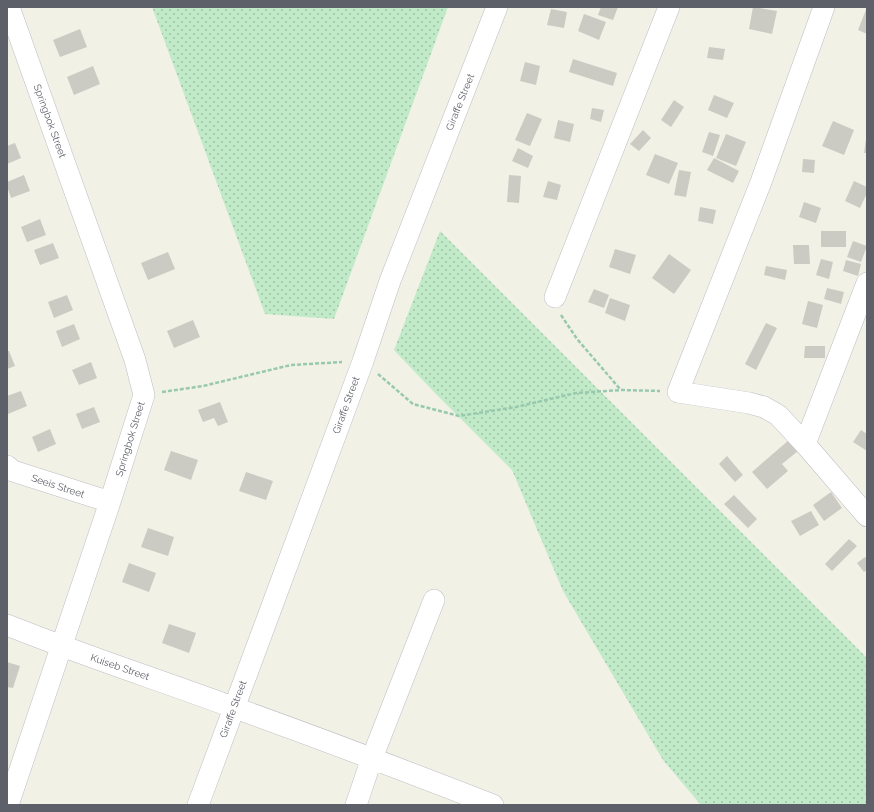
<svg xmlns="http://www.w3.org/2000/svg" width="874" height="812" font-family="Raleway,sans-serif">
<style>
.green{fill:url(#green-dots)}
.building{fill:#cccbc3}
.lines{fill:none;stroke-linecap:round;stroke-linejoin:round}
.minor-casing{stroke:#bebec5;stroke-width:22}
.path{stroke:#98c9af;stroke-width:2.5;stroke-dasharray:4 2;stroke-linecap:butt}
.minor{stroke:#fff;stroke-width:21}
.labels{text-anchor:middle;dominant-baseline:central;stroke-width:4;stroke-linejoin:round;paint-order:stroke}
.street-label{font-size:10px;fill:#5d6068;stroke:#fff}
</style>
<defs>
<pattern id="green-dots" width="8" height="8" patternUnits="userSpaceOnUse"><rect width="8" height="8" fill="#c1eac9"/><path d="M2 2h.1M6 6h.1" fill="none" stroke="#a0c1a7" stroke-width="1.8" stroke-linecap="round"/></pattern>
</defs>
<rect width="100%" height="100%" fill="#f1f1e6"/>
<path class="green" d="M152,7H448L334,319L265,314Z
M440,231L867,658V805H701L663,760L563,591L512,470L435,393L394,350Z"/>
<path class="building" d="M601,7H618L613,20L598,15Z
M753,7L777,11L772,34L749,29Z
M867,7V34L858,30Z
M551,9L567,12L564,28L547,25Z
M584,14L606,22L599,40L578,31Z
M80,29L87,47L60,57L53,40Z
M709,47L725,49L723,60L707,58Z
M573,59L617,73L613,86L569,72Z
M525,62L540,66L536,85L520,81Z
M93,66L100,84L74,95L67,77Z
M714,95L734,103L727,118L708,110Z
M674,100L684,107L671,127L661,120Z
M592,108L604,110L601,122L590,119Z
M527,113L542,119L530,146L515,140Z
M558,120L574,124L570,142L554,138Z
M833,121L854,130L844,155L822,146Z
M643,130L651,138L639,151L630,144Z
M709,132L720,135L713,156L702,152Z
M726,134L746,142L736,166L716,158Z
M866,139H867V153H864Z
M15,143L21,158L7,164V146Z
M518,148L533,156L528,168L512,161Z
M655,154L678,163L669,184L646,175Z
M714,158L739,171L733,183L707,170Z
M803,159L815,160L814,173L802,172Z
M679,170L691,172L686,197L674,195Z
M24,175L30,191L11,198L7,186V182Z
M509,175L521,176L519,203L507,202Z
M548,181L561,185L557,200L543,197Z
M854,181L867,187V193L860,208L845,201Z
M804,202L821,208L816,223L799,217Z
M700,207L716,210L713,224L698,221Z
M40,219L46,235L27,242L21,227Z
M821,231H846V247H821Z
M853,241L867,246L861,262L847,257Z
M53,243L59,258L40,265L34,250Z
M793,245H809L810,264H794Z
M615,249L636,255L630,274L609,267Z
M168,252L175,269L148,280L141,263Z
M669,254L691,270L674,294L652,278Z
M821,259L833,262L829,279L816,275Z
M846,260L861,264L858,276L843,271Z
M766,266L787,270L785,280L764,275Z
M827,288L844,292L841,304L824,299Z
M594,289L609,295L604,308L588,302Z
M67,295L73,310L54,318L48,302Z
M610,298L630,305L625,321L605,313Z
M808,301L823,305L817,328L802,324Z
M193,320L200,337L174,348L167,331Z
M766,323L777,328L756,370L745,364Z
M74,324L80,339L62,347L56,331Z
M805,346H825V358H804Z
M7,351H9L15,366L7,369Z
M91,362L97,378L79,385L72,370Z
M21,391L27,406L8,414L7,396Z
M220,402L228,422L218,426L214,418L203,422L198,410Z
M94,407L100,422L82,429L76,414Z
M50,429L56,444L38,452L32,437Z
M861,430L867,434V451L853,442Z
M789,440L798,451L782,464L788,471L767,489L752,472Z
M171,451L198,460L191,480L164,470Z
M727,456L743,475L735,482L719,464Z
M246,472L273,481L266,500L239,491Z
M831,492L842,508L824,521L813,505Z
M734,495L757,519L748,528L724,504Z
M811,511L819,525L800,536L791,521Z
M148,528L174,537L168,556L141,547Z
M849,539L857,546L832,571L825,564Z
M865,557L867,559V570L864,572L857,563Z
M129,563L156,573L149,592L122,582Z
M169,624L196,633L189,653L162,643Z
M7,662L20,666L13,688L7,687Z"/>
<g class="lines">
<g class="minor-casing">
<path id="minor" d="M824,7L761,182L678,392L749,403L764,407L778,415L805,444L867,516
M555,297L669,7
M805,444L867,283
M7,466L13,471L110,502
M7,625C82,655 159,680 235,708C322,739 408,772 493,805
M8,805L110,502L144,395L135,360L9,7
M198,805L363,361L390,281L497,7
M356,805L372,758L434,600"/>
</g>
<path class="path" d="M561,315L577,339L620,389
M378,374L413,404L459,416L516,407L576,393L621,390L660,391
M162,392L203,386L291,365L342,362"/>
<use href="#minor" class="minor"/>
</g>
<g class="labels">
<g class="street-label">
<text transform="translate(460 102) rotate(-68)">Giraffe Street</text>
<text transform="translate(50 121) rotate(70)">Springbok Street</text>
<text transform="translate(346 405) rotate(-70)">Giraffe Street</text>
<text transform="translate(130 439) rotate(-73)">Springbok Street</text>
<text transform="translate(58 486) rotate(18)">Seeis Street</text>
<text transform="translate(120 667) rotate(19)">Kuiseb Street</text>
<text transform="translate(233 709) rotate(-70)">Giraffe Street</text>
</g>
</g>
<rect width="874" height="812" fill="none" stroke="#5d6068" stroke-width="16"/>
</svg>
